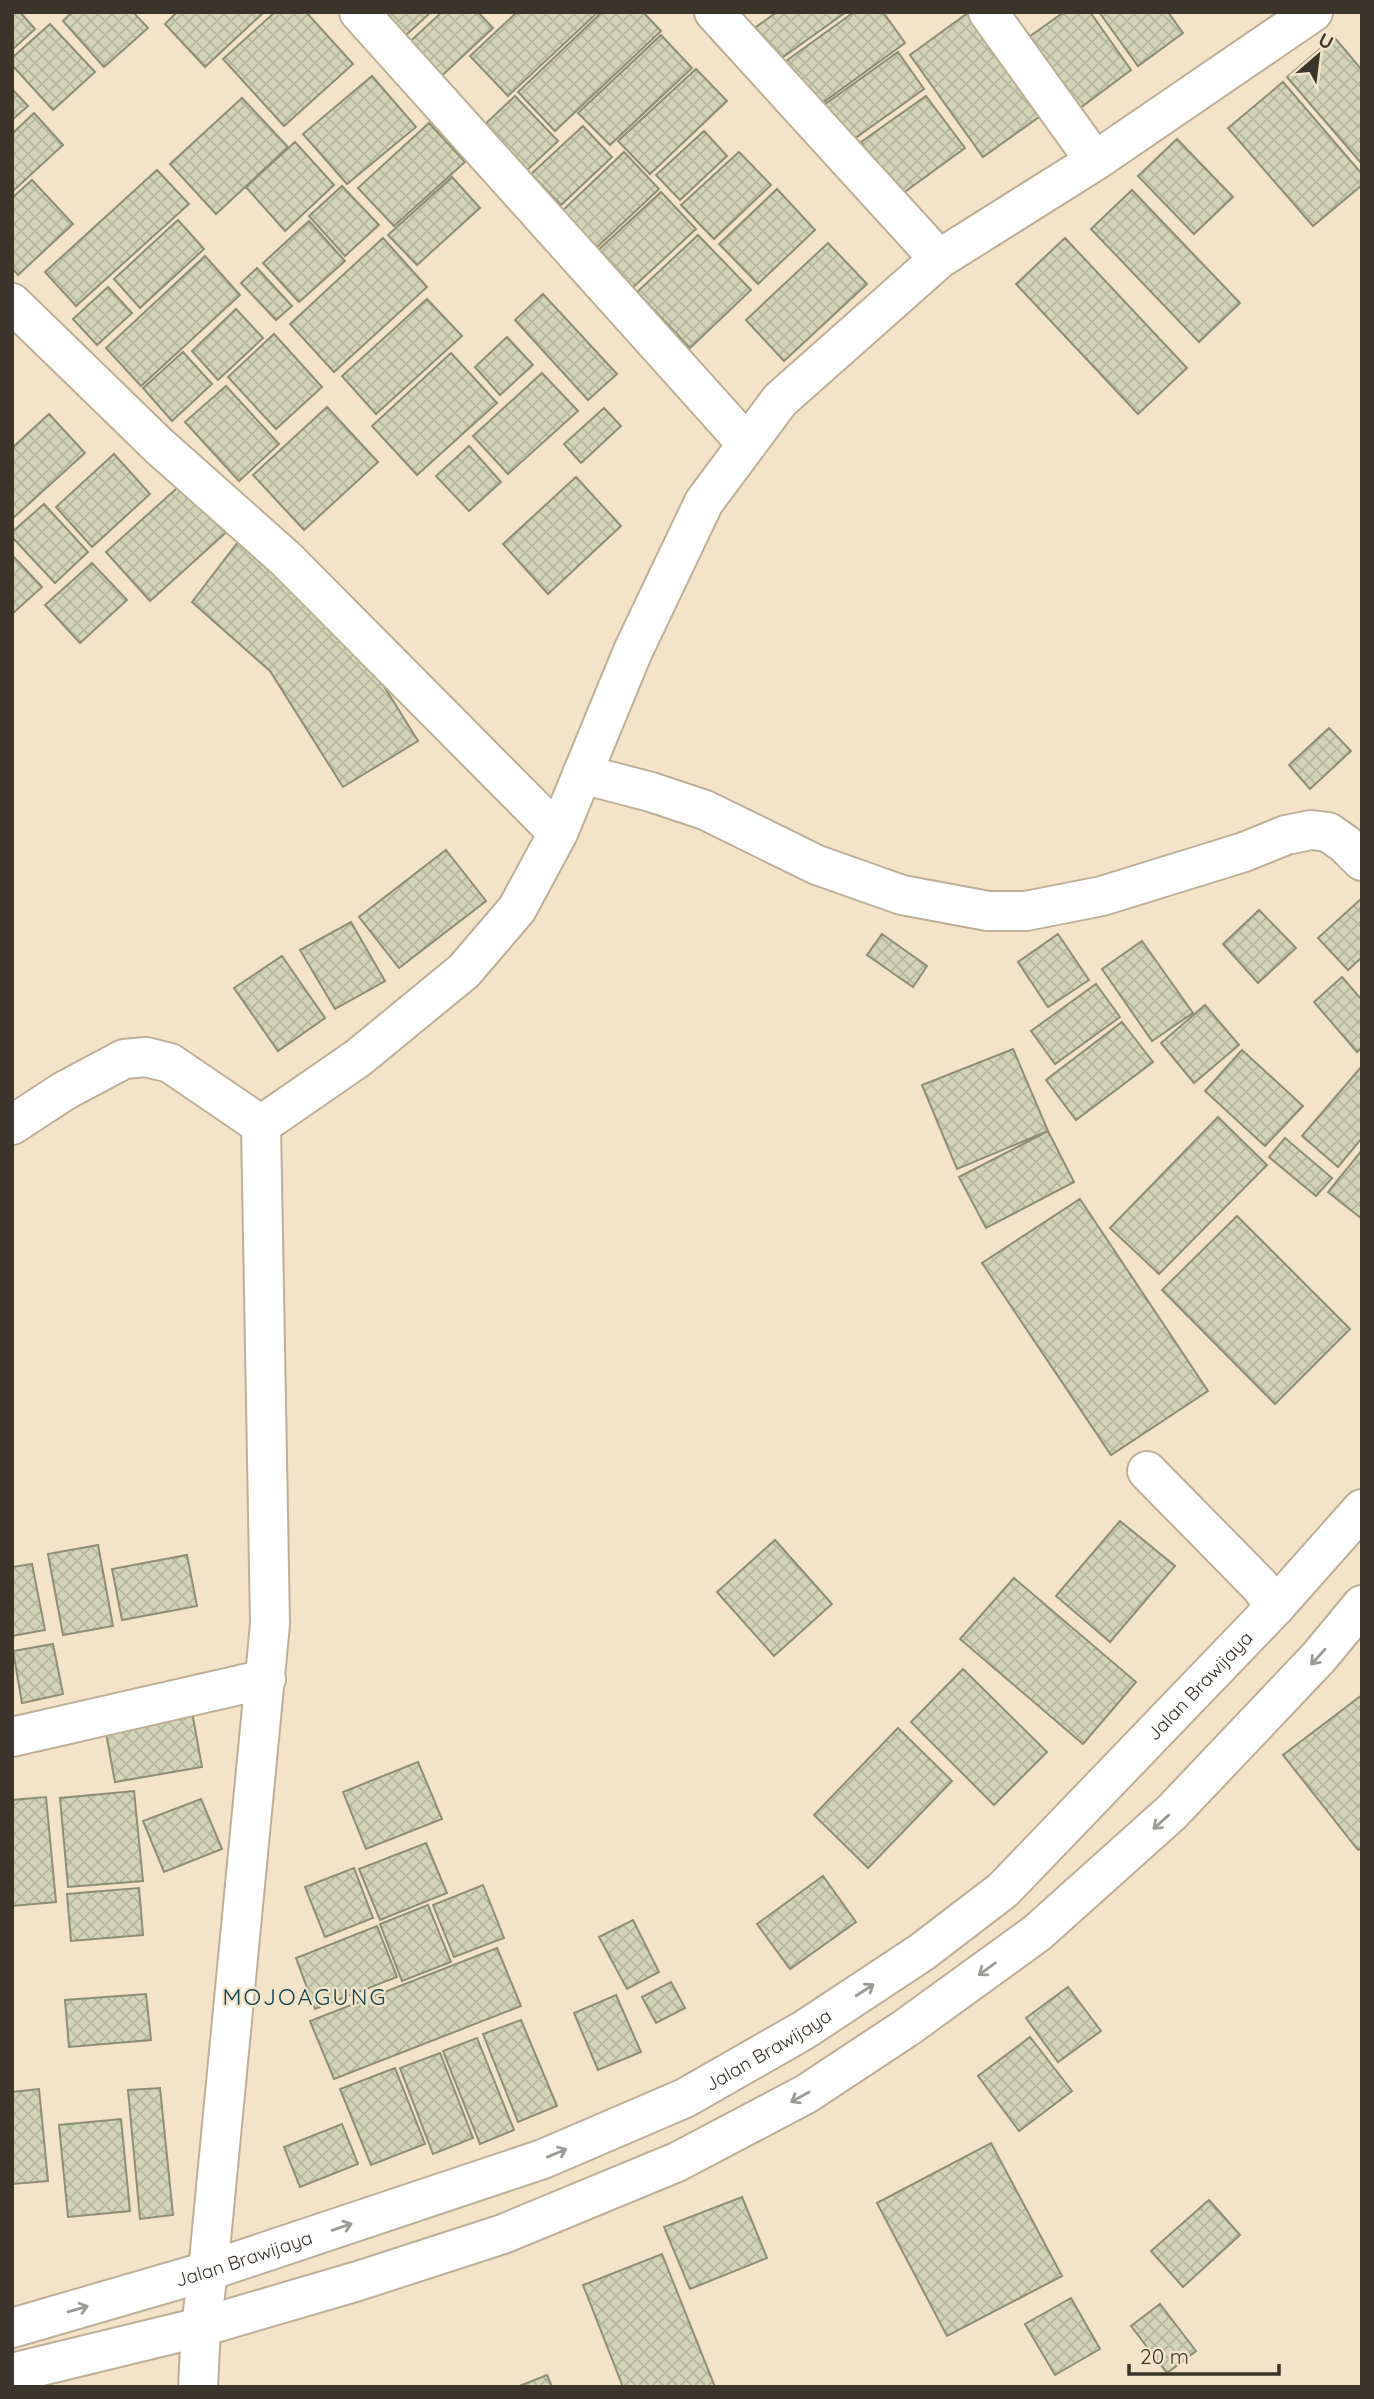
<svg xmlns="http://www.w3.org/2000/svg" width="1374" height="2399" font-family="Quicksand,sans-serif">
<style>
.building{fill:url(#building-cross-hatch);stroke:#8d8e74;stroke-width:2}
.lines{fill:none;stroke-linecap:round;stroke-linejoin:round}
.minor-casing{stroke:#bdaf96;stroke-width:42}
.highway-casing{stroke:#bdaf96;stroke-width:42}
.minor{stroke:#fff;stroke-width:38}
.highway{stroke:#fff;stroke-width:38}
.oneway{stroke:#9c9a94}
.labels{text-anchor:middle;dominant-baseline:central;stroke-width:5;stroke-linejoin:round;paint-order:stroke}
.street-label{font-size:19px;fill:#3a342a;stroke:#f2e3c9}
.quarter-label{font-size:23px;letter-spacing:2px;fill:#0e4354;stroke:#f2e3c9}
</style>
<defs>
<pattern id="building-cross-hatch" width="8" height="8" patternUnits="userSpaceOnUse" patternTransform="scale(1.75)"><rect width="8" height="8" fill="#d2d3b7"/><path d="M0 0l8 8M0 8l8-8" fill="none" stroke="#b5b69e"/></pattern>
</defs>
<rect width="100%" height="100%" fill="#f2e3c9"/>
<path class="building" d="M12,12H20L35,29L12,50Z
M72,12H133L148,28L104,67L63,21Z
M177,12H264L205,67L165,24Z
M275,12H306L353,64L284,126L223,59Z
M382,12H431L405,36Z
M442,12H478L493,28L435,82L403,48Z
M517,12H598L508,96L470,56Z
M602,12H643L661,31L555,131L518,92Z
M777,12H846L776,62L753,29Z
M854,12H883L905,43L814,109L782,64Z
M969,12H974L1046,112L983,157L910,55Z
M1064,12H1090L1131,70L1080,108L1029,37Z
M1099,12H1168L1183,33L1138,66Z
M50,24L95,72L53,110L12,65V58Z
M661,35L692,68L610,145L578,113Z
M1334,37L1362,70V164L1287,77Z
M898,52L924,89L847,144L821,107Z
M696,69L727,101L650,174L618,141Z
M372,76L416,127L347,184L303,134Z
M1283,82L1362,174V185L1313,226L1228,128Z
M12,89L28,106L12,120Z
M515,96L558,141L524,173L481,128Z
M926,96L965,148L899,196L861,142Z
M242,98L288,147L216,214L170,164Z
M34,113L63,145L13,191L12,134Z
M429,123L465,162L394,226L358,188Z
M583,126L612,157L561,205L531,174Z
M704,131L727,156L680,200L656,175Z
M1177,139L1233,197L1194,234L1138,176Z
M295,142L334,185L285,231L246,187Z
M624,152L659,189L594,250L559,214Z
M739,152L771,185L714,239L681,205Z
M157,170L189,204L76,306L45,272Z
M452,177L480,208L417,265L388,235Z
M32,180L73,224L18,275L12,268V198Z
M342,186L379,225L345,256L309,216Z
M777,189L815,230L758,284L719,244Z
M1132,190L1240,303L1199,342L1091,229Z
M661,192L696,229L629,291L594,254Z
M178,220L204,249L140,308L114,279Z
M309,221L345,261L299,302L263,263Z
M698,235L751,290L690,348L637,292Z
M383,238L427,287L334,372L290,324Z
M1065,238L1187,368L1138,414L1016,284Z
M828,243L867,284L784,361L746,320Z
M205,256L240,295L141,386L106,348Z
M257,268L292,306L276,320L241,283Z
M108,287L132,313L97,345L73,319Z
M543,294L617,374L588,400L515,320Z
M427,299L462,336L376,414L342,376Z
M236,309L263,338L218,380L192,351Z
M274,334L322,387L276,429L228,377Z
M507,337L533,365L500,395L475,367Z
M183,352L212,384L172,421L143,388Z
M451,353L497,403L417,475L372,426Z
M542,373L578,411L508,474L473,436Z
M226,386L279,444L239,481L185,422Z
M327,407L378,462L304,530L253,475Z
M604,408L621,426L581,463L564,444Z
M49,414L85,453L12,519V448Z
M469,446L501,482L469,511L436,476Z
M114,454L150,494L92,547L56,507Z
M576,477L621,526L548,594L503,544Z
M186,480L231,528L150,601L106,552Z
M44,504L88,552L55,583L12,537V532Z
M238,542L344,622L418,741L343,787L270,671L192,602Z
M12,555L42,587L12,614Z
M92,563L127,600L80,643L45,605Z
M1329,728L1351,751L1310,789L1289,765Z
M446,850L486,901L399,968L359,917Z
M1362,898V957L1348,970L1318,938Z
M1259,910L1296,948L1258,983L1223,944Z
M351,922L385,981L335,1009L300,950Z
M882,934L927,966L913,987L867,955Z
M1058,934L1089,980L1048,1007L1018,962Z
M1142,941L1193,1013L1152,1041L1102,969Z
M282,956L325,1018L278,1051L234,988Z
M1342,977L1362,1000V1048L1357,1052L1314,1002Z
M1096,984L1120,1017L1055,1064L1031,1031Z
M1205,1005L1239,1045L1194,1083L1161,1043Z
M1122,1022L1153,1062L1076,1120L1046,1080Z
M1013,1049L1048,1131L957,1169L922,1085Z
M1242,1050L1303,1106L1265,1146L1205,1091Z
M1362,1066V1138L1338,1167L1302,1136Z
M1218,1117L1267,1165L1159,1274L1110,1228Z
M1048,1131L1074,1182L986,1228L959,1177Z
M1285,1138L1332,1178L1316,1196L1269,1157Z
M1362,1150V1219L1328,1192Z
M1080,1199L1208,1391L1111,1455L982,1263Z
M1237,1216L1350,1329L1275,1404L1162,1290Z
M1120,1521L1175,1566L1110,1642L1056,1596Z
M775,1540L832,1604L774,1656L717,1592Z
M98,1545L113,1626L63,1635L48,1554Z
M187,1555L197,1606L122,1620L112,1569Z
M32,1564L45,1630L12,1636V1567Z
M1014,1578L1136,1682L1083,1744L960,1639Z
M53,1644L63,1694L22,1703L13,1651Z
M963,1669L1047,1752L994,1805L911,1722Z
M1362,1695V1848L1358,1850L1283,1755Z
M192,1712L202,1767L115,1782L105,1728Z
M898,1728L952,1781L868,1868L814,1815Z
M418,1762L442,1819L366,1849L343,1792Z
M134,1791L143,1881L68,1887L60,1798Z
M46,1797L56,1902L12,1906V1800Z
M201,1799L222,1849L164,1872L143,1821Z
M426,1843L447,1893L380,1920L359,1869Z
M354,1868L373,1918L325,1937L305,1887Z
M823,1876L856,1922L790,1969L757,1924Z
M483,1885L504,1938L454,1957L433,1905Z
M139,1888L143,1935L71,1941L67,1894Z
M428,1905L451,1962L402,1981L380,1924Z
M633,1920L659,1972L627,1989L599,1937Z
M377,1926L397,1977L315,2009L296,1958Z
M497,1948L521,2006L334,2079L310,2021Z
M671,1982L685,2008L656,2023L642,1997Z
M1068,1987L1101,2031L1058,2062L1026,2018Z
M146,1994L151,2040L69,2047L65,2000Z
M616,1995L641,2052L598,2070L574,2013Z
M521,2020L557,2106L518,2122L483,2034Z
M1030,2037L1072,2091L1019,2131L978,2076Z
M477,2038L514,2130L480,2144L443,2051Z
M440,2053L473,2138L433,2154L400,2068Z
M395,2068L425,2144L371,2165L340,2089Z
M160,2088L173,2215L140,2219L128,2090Z
M39,2089L48,2181L12,2184V2092Z
M121,2119L130,2211L68,2217L59,2125Z
M342,2124L358,2164L300,2187L284,2147Z
M991,2143L1062,2276L947,2336L877,2203Z
M742,2197L767,2258L690,2289L664,2227Z
M1209,2200L1240,2235L1183,2287L1151,2251Z
M662,2254L715,2387H623L583,2285Z
M1071,2298L1100,2349L1055,2375L1025,2324Z
M1160,2304L1196,2351L1167,2373L1131,2326Z
M547,2375L552,2387H517Z"/>
<g class="lines">
<g class="minor-casing">
<path id="minor" d="M359,12L747,444
M714,12L939,259
M988,12L1095,161
M12,303L159,446L286,559L558,833
M582,774L651,792L705,810L817,865L902,895L988,911H1026L1102,896L1244,852L1286,835L1311,830L1328,832L1345,844L1362,861
M12,1125L64,1091L124,1059L146,1057L170,1063L261,1125
M1147,1471L1260,1586L1275,1607
M12,1737L266,1679
M198,2387L201,2327L208,2271L270,1624L261,1125L358,1058L464,971L517,909L558,833L633,651L704,502L780,400L939,259L1095,161L1313,12"/>
</g>
<g class="highway-casing">
<g id="highway">
<path id="s1" d="M12,2328L208,2271L543,2159L685,2098L804,2030L922,1952L1003,1890L1275,1607L1362,1509"/>
<path d="M12,2373L201,2327L358,2281L503,2234L677,2162L806,2094L906,2028L1037,1933L1172,1812L1319,1657L1362,1605"/>
</g>
</g>
<use href="#minor" class="minor"/>
<use href="#highway" class="highway"/>
</g>
<defs><path id="oneway-shaft" d="M-6 0H5M1.5-3L5.5 0L1.5 3" fill="none" stroke-width="1.6" stroke-linecap="round" stroke-linejoin="round" transform="scale(1.75)"/></defs>
<g class="oneway">
<use href="#oneway-shaft" transform="translate(1318 1657) rotate(132)"/>
<use href="#oneway-shaft" transform="translate(1161 1822) rotate(138)"/>
<use href="#oneway-shaft" transform="translate(987 1969) rotate(144)"/>
<use href="#oneway-shaft" transform="translate(865 1990) rotate(-33)"/>
<use href="#oneway-shaft" transform="translate(800 2097) rotate(151)"/>
<use href="#oneway-shaft" transform="translate(557 2153) rotate(-23)"/>
<use href="#oneway-shaft" transform="translate(342 2227) rotate(-19)"/>
<use href="#oneway-shaft" transform="translate(78 2309) rotate(-16)"/>
</g>
<g class="labels">
<g class="street-label">
<text stroke="none"><textPath href="#s1" startOffset="1376">Jalan Brawijaya</textPath></text>
<text stroke="none"><textPath href="#s1" startOffset="808">Jalan Brawijaya</textPath></text>
<text stroke="none"><textPath href="#s1" startOffset="242">Jalan Brawijaya</textPath></text>
</g>
<g class="quarter-label">
<text x="305" y="1996">MOJOAGUNG</text>
</g>
</g>
<rect width="1374" height="2399" fill="none" stroke="#3a342a" stroke-width="28"/>
<g transform="translate(1318 56) rotate(28)" stroke="#f2e3c9" stroke-width="5" paint-order="stroke">
<path d="M0-5L12 26L0 18L-12 26Z" fill="#3a342a"/>
<text y="-10" font-size="19" font-weight="bold" text-anchor="middle" fill="#3a342a">U</text>
</g>
<path d="M1129 2364v10h150v-10" fill="none" stroke="#3a342a" stroke-width="3.5"/>
<text x="1140" y="2364" font-size="21" fill="#3a342a" stroke="#f2e3c9" stroke-width="5" paint-order="stroke">20 m</text>
</svg>
